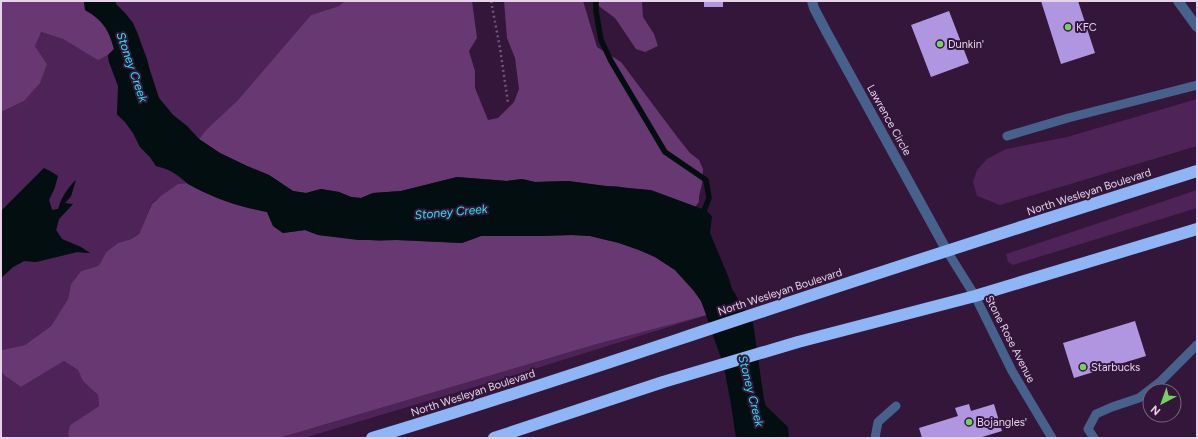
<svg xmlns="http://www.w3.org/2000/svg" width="1198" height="439" font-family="Figtree,sans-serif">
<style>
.green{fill:#4e2358}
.forest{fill:#683873}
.water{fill:#020e0f}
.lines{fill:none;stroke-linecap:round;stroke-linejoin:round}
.stream{stroke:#020e0f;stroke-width:5.5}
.building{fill:#b096e0}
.path{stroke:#705676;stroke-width:2.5;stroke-dasharray:2 3;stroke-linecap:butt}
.lane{stroke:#46618b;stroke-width:9}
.street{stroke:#46618b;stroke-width:10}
.highway{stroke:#8eb5f5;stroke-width:12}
.poi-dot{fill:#73d25c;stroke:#33163a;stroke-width:1.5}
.labels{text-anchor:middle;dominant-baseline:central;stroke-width:4;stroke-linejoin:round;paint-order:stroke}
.poi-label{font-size:11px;fill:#e6d3eb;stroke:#33163a;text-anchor:start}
.street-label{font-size:11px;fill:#e6d3eb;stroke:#33163a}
.water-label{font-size:12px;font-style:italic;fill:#26e7ef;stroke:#33163a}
</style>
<rect width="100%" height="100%" fill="#33163a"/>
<path class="green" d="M116,1H345L339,6L311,15L238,100L207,129L199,139L187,126L173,115L159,98L138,33L133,23L125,13L116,4Z
M40,32L63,39L98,59L108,55L109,62L119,86L117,115L125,122L133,133L140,147L150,157L156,166C169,169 177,175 187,183L178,184L162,195L152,203L139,234L131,239L118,243L106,252L101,262L98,266L81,271L71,284L68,299L51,326L25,345L2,350L1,357V278L13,267L24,261L36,262L77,252L90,253L62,239L56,230L59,219L72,205L65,204L71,196L75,180L61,200L58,209L52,210L49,200L55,187L44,168L1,211V112L24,101L47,64L35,46Z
M1197,99V146L1000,205L977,196L973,182L977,170L987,159L1006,149L1067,137Z
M1197,190V208L1013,265L1008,262L1006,254Z
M707,315L498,380L304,438H279L597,344Z
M64,361L78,370L84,381L98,395L99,406L70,425L68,433L69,438H1V371L5,376L21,387Z"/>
<path class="forest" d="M1,1H84L85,10C103,20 109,30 114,49L108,55L98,60L63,39L41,32L35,46L47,64L40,83L24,101L1,112Z
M345,1H472L477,38L469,51L475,71V88L488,120L498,118L514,102L519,89L515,58L507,38L504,1H583L597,47L621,62L678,138L690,153L699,160L703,169L702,184L699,196V202L695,207L660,194L616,186H606L568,181L535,182L522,179L507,181L457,177L401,191L373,193L361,198L351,197L339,192L321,189L306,193L293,191L269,175L247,166L220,153L199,139L207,129L238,100L311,15L339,6Z
M592,1H642L643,17L654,34L658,46L645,52L636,49L615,18Z
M187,183L217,198L234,204L267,212L273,226L283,233L305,230L318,235L379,241L397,240L462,243L481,236H540L572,235L590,236L619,243L639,250L655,257L675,270L694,291L701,301L707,315L597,344L279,438H69L68,433L70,425L99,406L98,395L83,381L78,370L64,361L21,387L5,376L1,371L2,350L25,345L51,326L68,299L71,284L81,271L98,266L101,262L106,252L118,243L131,239L139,234L152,204L162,195L178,184Z"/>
<path class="water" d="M84,1H116V4L125,13L133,23L147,59L150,71L159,98L173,115L187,126L199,139L220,153L247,166L269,175L293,191L306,193L321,189L339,192L351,197L361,198L373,193L401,191L457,177L507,181L522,179L535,182L568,181L606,186L651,190L705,210L712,216L710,233L728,276L732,289L753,323L764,400L766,406L788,427L789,438H736L731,404L724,367L704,309L701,301L694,291L675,270L655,257L639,250L619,243L590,236L572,235L540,236H481L462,243L397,240H358L318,235L305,230L283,233L273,226L267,212C239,207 213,198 188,184C184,181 181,177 176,174C170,170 164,168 156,166L150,157L140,147L133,133L125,122L117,114L118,86L109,62L108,55L114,49C109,30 103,20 85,10Z
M44,168L50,171L58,176L55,187L49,200L52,210L58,209C63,195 66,190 76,180L71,196L65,203L73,204L59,219L56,230L62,239L81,247L90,253L77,252L36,262L24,261L13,267L1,278V211Z"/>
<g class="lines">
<path class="stream" d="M596,1V11L601,40L611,61L665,152L706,180L709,198L702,216"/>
</g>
<path class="building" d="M704,1H723V7H704Z
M1041,1H1078L1095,53L1061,64Z
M949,11L969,63L931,77L911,25Z
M1135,321L1146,356L1074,378L1063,343Z
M969,404L971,411L994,404L1002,431L979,438H922L919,428L958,416L955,408Z"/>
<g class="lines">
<path class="path" d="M491,1L500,48L508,103"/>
<path class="lane" d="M1007,136L1068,118L1197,85
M947,251L975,296L1012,371L1052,438
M875,438L878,422L896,406
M1094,438L1088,429L1096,414L1112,407L1139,398L1161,381L1197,345"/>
<path class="street" d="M812,1L814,8L826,31L947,251
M1178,1L1197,27"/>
<path class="highway" d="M372,438C513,396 651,348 791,302C926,257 1061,214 1197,171
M494,438L663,382L798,342L975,296L1197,229"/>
</g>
<g class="poi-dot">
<circle cx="1068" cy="27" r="4"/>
<circle cx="940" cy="44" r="4"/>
<circle cx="1083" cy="367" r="4"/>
<circle cx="969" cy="422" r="4"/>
</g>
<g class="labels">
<g class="poi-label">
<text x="1076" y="27">KFC</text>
<text x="948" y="44">Dunkin'</text>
<text x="1091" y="367">Starbucks</text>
<text x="977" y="422">Bojangles'</text>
</g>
<g class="street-label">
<text transform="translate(889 120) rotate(61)">Lawrence Circle</text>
<text transform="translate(1089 192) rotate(-18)">North Wesleyan Boulevard</text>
<text transform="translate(780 292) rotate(-18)">North Wesleyan Boulevard</text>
<text transform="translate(1010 339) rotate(63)">Stone Rose Avenue</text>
<text transform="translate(473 393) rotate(-18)">North Wesleyan Boulevard</text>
</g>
<g class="water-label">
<text transform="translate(132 67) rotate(71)">Stoney Creek</text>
<text transform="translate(451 212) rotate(-5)">Stoney Creek</text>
<text transform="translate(751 391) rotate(76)">Stoney Creek</text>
</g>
</g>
<rect width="1198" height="439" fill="none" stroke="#e6d3eb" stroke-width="4"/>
<g transform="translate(1162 403) rotate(221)"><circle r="19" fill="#33163a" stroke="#7b6281"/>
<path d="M0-3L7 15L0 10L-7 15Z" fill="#73d25c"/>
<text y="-6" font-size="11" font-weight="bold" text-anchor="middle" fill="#e6d3eb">N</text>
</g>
</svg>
